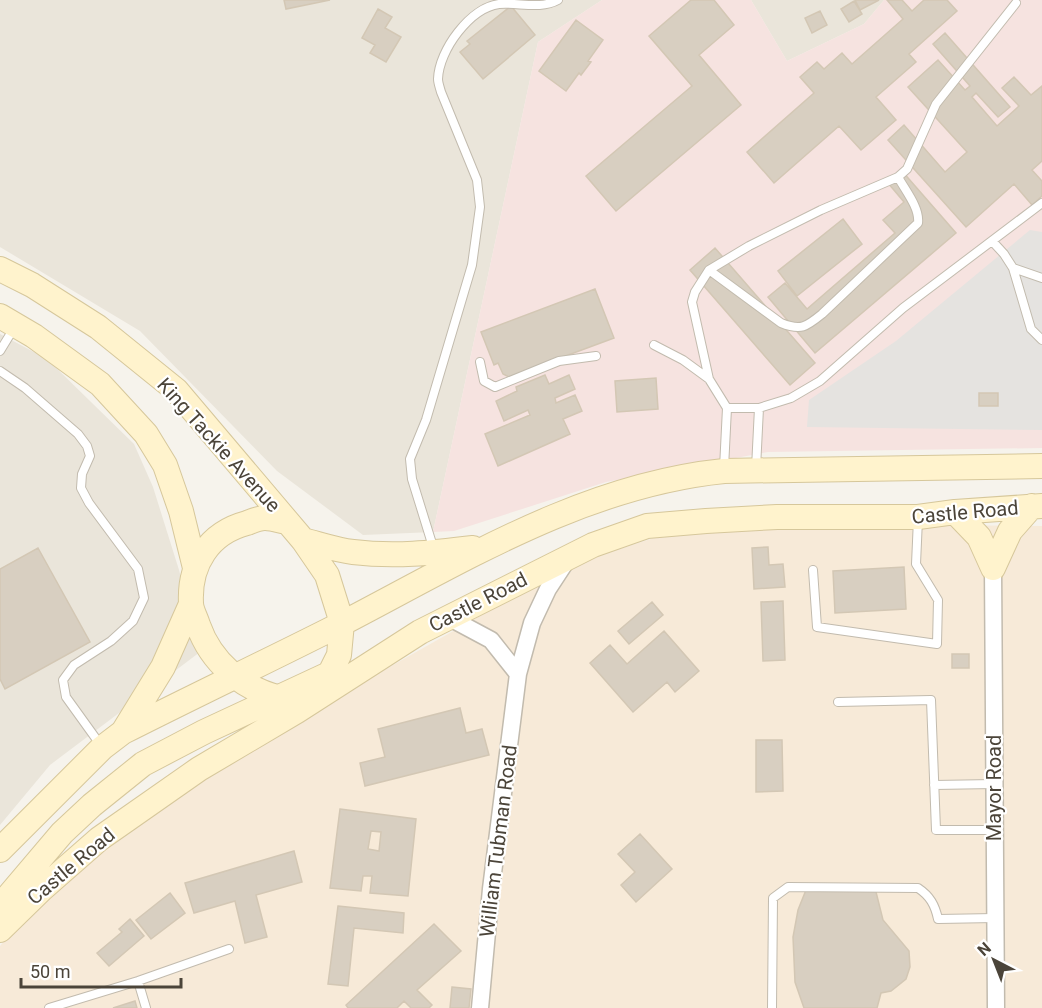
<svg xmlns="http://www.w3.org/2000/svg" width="1042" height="1008" font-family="Roboto,sans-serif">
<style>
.residential{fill:#eae5da}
.commercial{fill:#f7ead8}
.medical{fill:#f6e3e0}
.parking{fill:#e5e3e0}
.building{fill:#d8cfc1;stroke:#d3c7b4;stroke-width:1.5;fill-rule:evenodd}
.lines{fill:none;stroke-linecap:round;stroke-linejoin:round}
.service-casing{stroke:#c2bbae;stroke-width:10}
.minor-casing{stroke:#c2bbae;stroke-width:19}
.secondary-casing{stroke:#d6c79b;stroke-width:26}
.service{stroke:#fff;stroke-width:8}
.minor{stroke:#fff;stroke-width:16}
.secondary{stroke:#fff3cd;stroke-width:24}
.labels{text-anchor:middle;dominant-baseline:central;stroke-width:4.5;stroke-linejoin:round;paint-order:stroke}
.street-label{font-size:20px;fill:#4b4439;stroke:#fff}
</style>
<rect width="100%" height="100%" fill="#f6f3ec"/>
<path class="residential" d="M0,0H602L538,42L433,532L363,535L277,471L140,331L0,247Z
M751,0H884L864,24L787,61Z
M0,334L47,359L134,444L153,487L179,570L200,652L50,765L0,825Z"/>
<path class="commercial" d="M785,524L1042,526V1008H0V946L16,928L107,838L239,752L517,595L586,560L669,533Z"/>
<path class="medical" d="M602,0H751L787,61L864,24L884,0H1042V448L768,452L606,482L454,531L433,532L538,42Z"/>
<path class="parking" d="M1030,230L1042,232V430L807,427L809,400L896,341Z"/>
<path class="building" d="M284,0H330L286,9Z
M691,0H714L734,25L699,55L741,105L616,211L586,176L692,86L649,36Z
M855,0H879L860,10Z
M887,0H902L912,11L924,0H947L957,11L909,54L916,62L876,97L896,120L861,150L839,126L774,183L747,152L814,93L800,77L817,62L824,69L842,53L852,64L903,19Z
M854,1L862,14L849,22L841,9Z
M511,6L535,35L483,79L460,52L470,44L467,41Z
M378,9L392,17L385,28L401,37L386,62L370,53L375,45L362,38Z
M820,11L827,25L812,33L805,18Z
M576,20L603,40L588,61L591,62L581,75L579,73L566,91L539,71Z
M945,33L1010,107L998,117L976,93L972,97L997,126L1019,106L1002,88L1014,77L1031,95L1042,86V161L1032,170L1042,181V196L1032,205L1014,184L966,227L888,140L904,125L945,172L967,152L908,87L938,60L965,90L970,86L933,44Z
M902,171L956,233L815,353L768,297L785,283L807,309L895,233L883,220L904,202L888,183Z
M843,219L862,244L797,296L778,271Z
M715,248L815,363L790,385L690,270Z
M595,289L614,338L509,377L503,374L498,363L494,365L481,332Z
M545,375L549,384L569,375L575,389L555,398L556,403L575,395L582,411L563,419L570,434L498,466L485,434L530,415L528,410L504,421L496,401L517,391L516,387Z
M656,378L658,409L617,412L615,381Z
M979,393H998V406H979Z
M768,547L769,565L783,564L785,587L754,589L752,548Z
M38,548L90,642L5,689L0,679V569Z
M904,567L906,609L835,613L833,571Z
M783,601L785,660L763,661L761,602Z
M652,602L663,615L629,644L618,631Z
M664,631L699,671L675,692L667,682L633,712L590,663L610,645L627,664Z
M952,654H969V668H952Z
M460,708L466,733L482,729L489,755L365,786L360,763L385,757L378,729Z
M756,740H782L783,791L756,792Z
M340,809L416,819L408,896L370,893L372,876H363L361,891L330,888ZM371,831L381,832L379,851L368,849Z
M640,834L672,869L636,902L621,885L635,872L618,854Z
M294,851L302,882L256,895L267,937L245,943L235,901L194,913L185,883Z
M875,888L883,920L909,951L910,967L906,979L891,991L881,993L877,1008H804L795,982L793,937L798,910L806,890Z
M170,893L185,913L151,939L136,920Z
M338,906L404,913L403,933L354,928L348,986L328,984Z
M130,919L144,936L109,966L97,953L122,932L119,929Z
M434,924L461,951L417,990L432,1005L429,1008H411L404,1001L397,1008H348L346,1005Z
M452,987L471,989L469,1008H450Z
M135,1001L137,1008H113Z"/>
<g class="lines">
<g class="service-casing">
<path id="service" d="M993,242L1004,254L1013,268L1042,278
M1013,268L1031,329L1042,340
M709,270L781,323C801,331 806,327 822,314L918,223C920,208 905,190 898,177
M654,345L683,360L709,379L727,408
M0,351L14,328
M480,362L484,381L495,387L559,361L596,356
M0,371L25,388L78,434L87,446L90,456L82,474L81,488L89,503L138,569L144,598L133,621L111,641L74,665L63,680L66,697L102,747
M709,379L692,302L695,292L709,270L749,246L821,210L898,177L907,169L936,104L1016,3
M724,468L727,408H759L791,398L820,381L903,308L1042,203
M756,468L759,408
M434,550L412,479L410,459L426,420L472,265L480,207L477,180L441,92C440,88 438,83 438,79C439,50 470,8 499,4C518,2 540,10 558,0
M813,570L817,627L937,644L938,600L916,564L918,519
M838,702L931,700L936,830H994
M934,785L994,784
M138,981L146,1008
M49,1008L138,981L229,949
M772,1008L773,898L788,887L918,888C930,896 935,905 938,919L995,918"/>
</g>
<g class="minor-casing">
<path id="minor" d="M993,568L996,1008
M448,617L491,640L518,674
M480,1008L491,889L518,674L532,623L548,589L567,560"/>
</g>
<g class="secondary-casing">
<path id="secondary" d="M0,269L32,285L98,327L176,390L303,540L327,575L342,623L339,655L329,675
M0,316L34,336L100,384L146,434L165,465L181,511L195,568
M955,512L979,537L993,568
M303,540C319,544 336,550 353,552C394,557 432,553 473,548
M993,568L1010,531L1032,506
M281,698C242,689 211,662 198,625C196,618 191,610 191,603C189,564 209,533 247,523C252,521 259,518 265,518C272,518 281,521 287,522
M123,732L163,667L191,604
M0,850L102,748L123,732C196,695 270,660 343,623C464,560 585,485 724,471L1042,466
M0,906L62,833L92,805L143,764L204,732L331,673
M0,930L42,889L99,839L199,769L297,711L420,632L593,545L647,526L706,521L777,517H918L955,512L1042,506"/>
</g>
<use href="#service" class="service"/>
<use href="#minor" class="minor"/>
<use href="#secondary" class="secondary"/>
</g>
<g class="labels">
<g class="street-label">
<text transform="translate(219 445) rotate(48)">King Tackie Avenue</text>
<text transform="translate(965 512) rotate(-5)">Castle Road</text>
<text transform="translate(478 602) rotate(-27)">Castle Road</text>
<text transform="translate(994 788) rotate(-90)">Mayor Road</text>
<text transform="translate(498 841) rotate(-83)">William Tubman Road</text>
<text transform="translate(71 866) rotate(-40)">Castle Road</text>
</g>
</g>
<g transform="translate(994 960) rotate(318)" stroke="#ffffff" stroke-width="4.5" paint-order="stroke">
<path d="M0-4.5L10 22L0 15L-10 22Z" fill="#4b4439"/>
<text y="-9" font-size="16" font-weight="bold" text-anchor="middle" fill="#4b4439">N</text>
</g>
<path d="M21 978v9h160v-9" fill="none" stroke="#4b4439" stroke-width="3"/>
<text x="30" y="978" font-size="18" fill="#4b4439" stroke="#ffffff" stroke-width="4.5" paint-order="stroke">50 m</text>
</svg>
